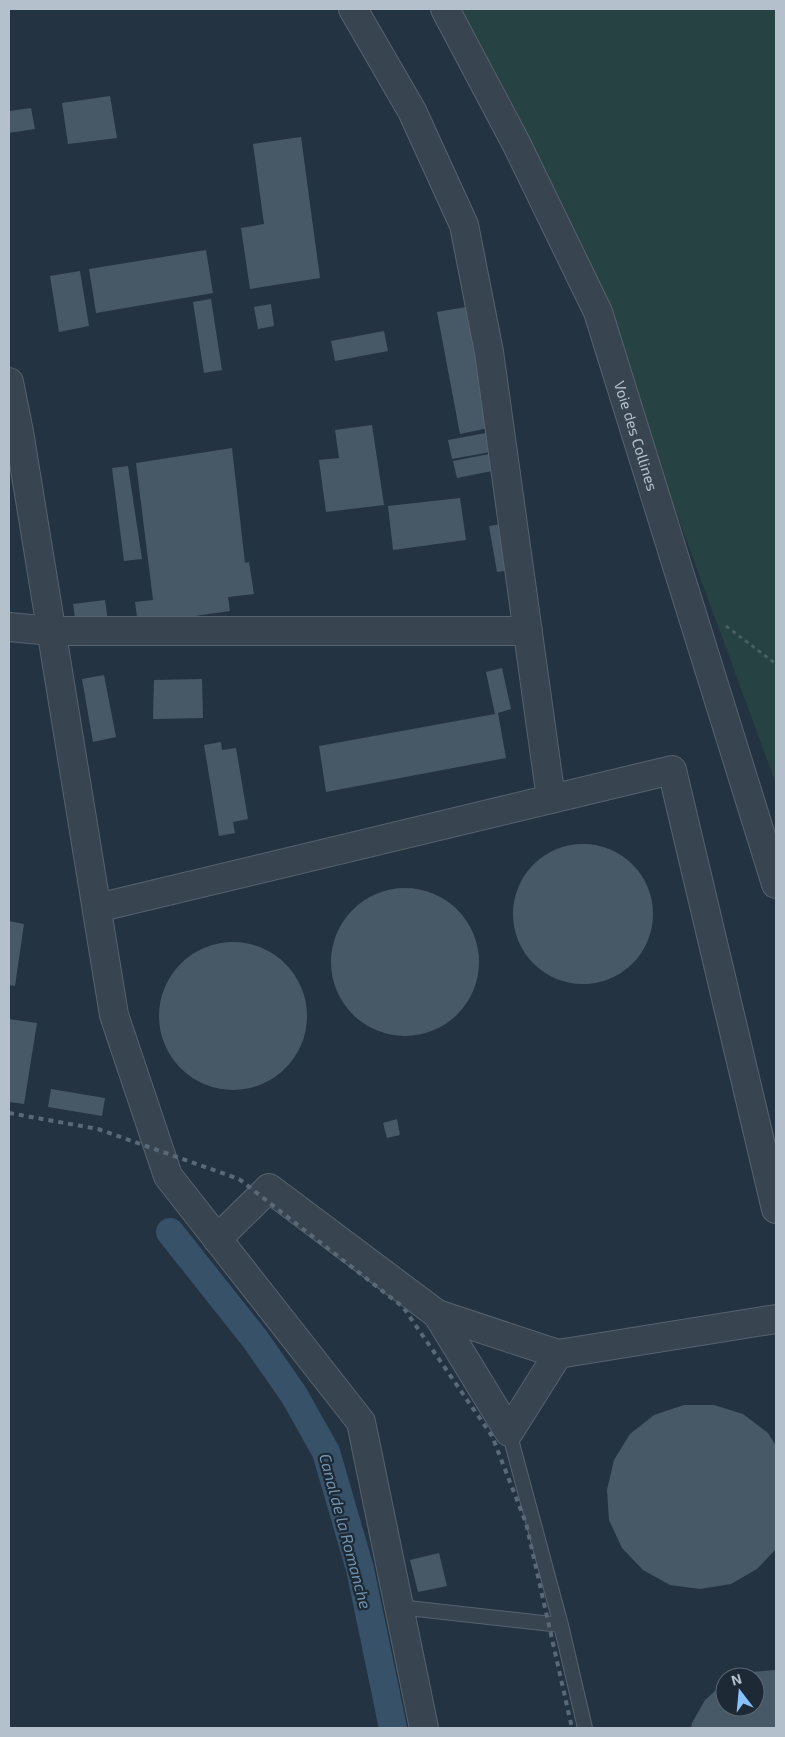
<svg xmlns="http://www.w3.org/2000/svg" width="785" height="1737" font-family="'Exo 2',sans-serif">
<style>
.green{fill:#264242}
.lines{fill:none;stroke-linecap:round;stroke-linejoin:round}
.canal{stroke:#375168;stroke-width:28}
.building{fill:#475967}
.lane-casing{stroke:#56636e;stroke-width:16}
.street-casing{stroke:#56636e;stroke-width:30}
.path{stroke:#465f60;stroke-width:3;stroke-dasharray:4 4;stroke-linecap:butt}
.lane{stroke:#384550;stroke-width:14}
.street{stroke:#384550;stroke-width:28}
.rail{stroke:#5a6978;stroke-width:4;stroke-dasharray:5 5;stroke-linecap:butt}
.labels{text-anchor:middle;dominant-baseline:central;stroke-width:4.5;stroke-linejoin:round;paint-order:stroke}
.street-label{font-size:15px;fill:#b4c0cb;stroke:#1d2a36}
.water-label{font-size:16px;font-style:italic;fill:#7394b0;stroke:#1d2a36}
</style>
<rect width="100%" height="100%" fill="#243341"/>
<path class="green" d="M450,9H776V784L564,207Z"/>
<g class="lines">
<path class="canal" d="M170,1232L255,1339L294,1395L326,1452L360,1569L393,1728"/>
</g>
<path class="building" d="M110,96L117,138L68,144L62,103Z
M31,108L35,129L9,133V111Z
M301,137L320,278L250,289L241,228L264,224L253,144Z
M206,250L213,293L96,313L89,269Z
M80,271L89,326L59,332L50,276Z
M211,299L222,370L204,373L193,302Z
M271,304L274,326L258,329L254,307Z
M472,306L493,427L460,434L437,312Z
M384,331L388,351L335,361L331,341Z
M372,425L384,505L326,512L319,460L339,458L335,430Z
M486,433L490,452L452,459L448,440Z
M232,448L245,563L249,562L254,594L228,597L230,611L138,624L135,602L153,600L136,463Z
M489,454L492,471L457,478L453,461Z
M128,466L142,559L124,561L112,468Z
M460,498L466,540L393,550L388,506Z
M510,523L518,569L497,572L489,526Z
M105,600L108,621L76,624L73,604Z
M502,668L511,709L498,713L506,758L326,792L319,746L495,714L486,672Z
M104,675L116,737L93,742L82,679Z
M202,679L203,718L153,719L154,680Z
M221,742L222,750L236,748L248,819L233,822L235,833L219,836L204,745Z
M513 914a70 70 0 1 1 140 0a70 70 0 1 1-140 0Z
M331 962a74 74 0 1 1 148 0a74 74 0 1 1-148 0Z
M9,921L24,924L15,986L9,985Z
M159 1016a74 74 0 1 1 148 0a74 74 0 1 1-148 0Z
M9,1019L37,1023L24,1104L9,1102Z
M51,1089L105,1098L102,1116L48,1107Z
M397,1119L400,1135L387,1138L383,1123Z
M684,1405H714L743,1414L768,1433L776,1446V1549L757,1569L731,1584L700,1589L670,1585L643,1570L622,1548L609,1520L607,1490L614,1460L630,1434L654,1415Z
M439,1553L447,1586L418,1592L410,1560Z
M776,1670V1728H691L692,1723L705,1700L725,1682V1707H755V1677H737L751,1672Z"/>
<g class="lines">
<g class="lane-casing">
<path id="lane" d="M509,1432L561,1625L585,1728
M399,1607L561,1625"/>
</g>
<g class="street-casing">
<g id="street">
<path d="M353,9L412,111L464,225L489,352L551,799"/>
<path id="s1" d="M445,9L517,145L598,312L776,884"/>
<path d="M9,382L19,432L114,1015L168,1176L361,1422L424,1728"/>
<path d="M9,627L52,631H528"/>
<path d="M97,908L672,770L776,1209"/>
<path d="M217,1239L269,1188L437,1314L558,1354"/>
<path d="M437,1314L509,1432L558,1354L776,1319"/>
</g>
</g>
<path class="path" d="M726,626L776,664"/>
<use href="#lane" class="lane"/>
<use href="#street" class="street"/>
<path class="rail" d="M9,1113L98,1129L239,1179L403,1307L492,1436L526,1523L572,1728"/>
</g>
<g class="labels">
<g class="street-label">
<text stroke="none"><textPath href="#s1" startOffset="469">Voie des Collines</textPath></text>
</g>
<g class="water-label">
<text transform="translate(346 1531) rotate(75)">Canal de la Romanche</text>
</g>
</g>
<rect width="785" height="1737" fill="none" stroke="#b4c0cb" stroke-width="20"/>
<g transform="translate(740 1692) rotate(344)"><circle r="24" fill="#1d2a36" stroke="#596672"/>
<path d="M0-4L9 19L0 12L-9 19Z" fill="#87c2fd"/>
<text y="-8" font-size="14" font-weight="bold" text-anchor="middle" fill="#b4c0cb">N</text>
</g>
</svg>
